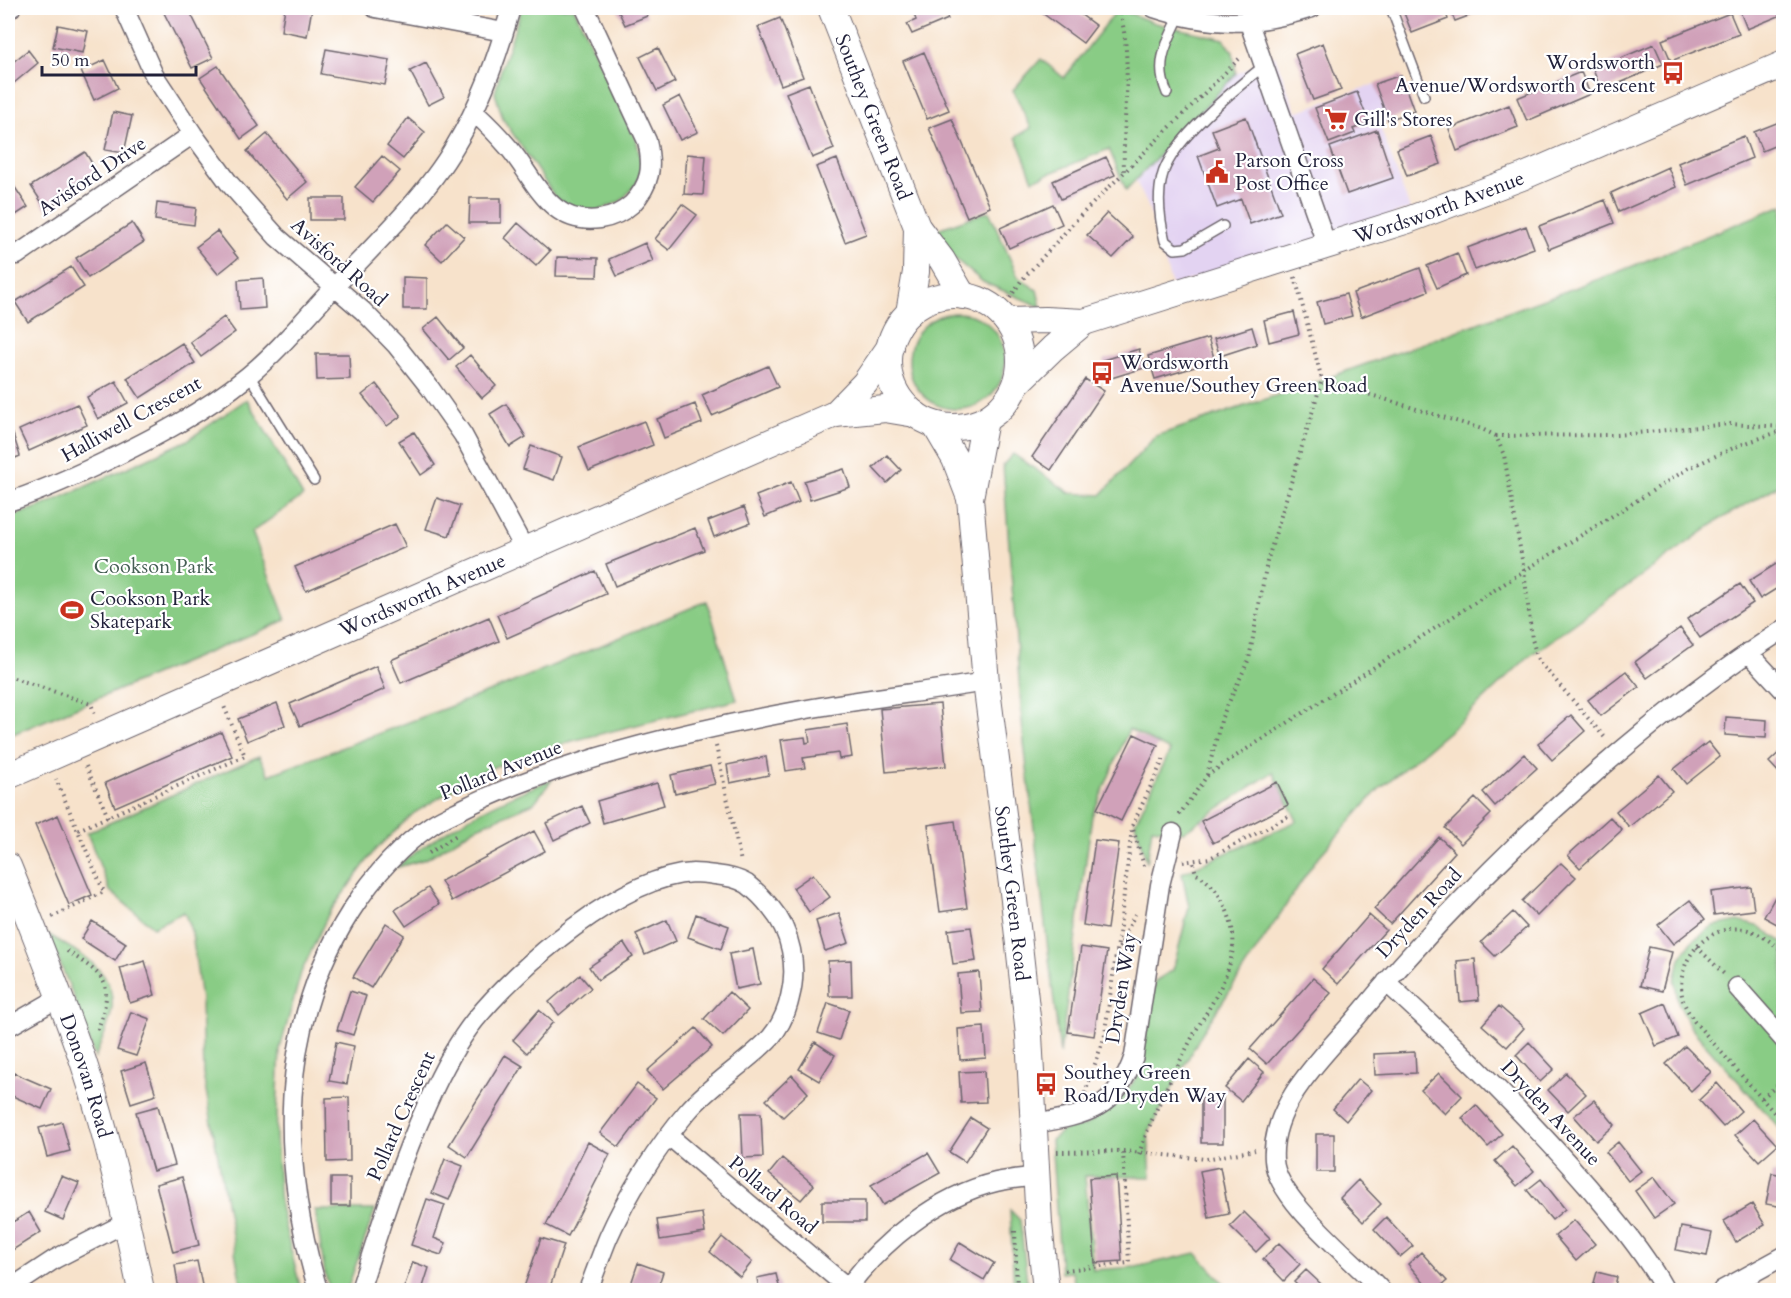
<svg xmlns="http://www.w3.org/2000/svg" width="1791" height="1298" font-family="Cardo,serif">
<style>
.built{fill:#e3d3f2}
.green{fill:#89cc85;stroke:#567760;stroke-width:1.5}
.building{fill:#d0a1b9}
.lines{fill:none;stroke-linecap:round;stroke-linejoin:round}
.lane-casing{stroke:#6d656d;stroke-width:12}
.street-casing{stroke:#6d656d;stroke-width:21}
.secondary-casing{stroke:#6d656d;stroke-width:28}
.path{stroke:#6d656d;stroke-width:4;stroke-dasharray:1.5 4.5;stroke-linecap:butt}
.lane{stroke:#fff;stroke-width:9}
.street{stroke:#fff;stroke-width:18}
.secondary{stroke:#fff;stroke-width:26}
.labels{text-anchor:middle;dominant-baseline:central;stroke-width:4.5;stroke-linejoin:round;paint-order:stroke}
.poi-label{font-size:20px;fill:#22223b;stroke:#fff;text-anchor:start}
.street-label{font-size:20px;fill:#22223b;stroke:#fff}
.park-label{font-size:20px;fill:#465e55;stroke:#fff}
</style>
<rect width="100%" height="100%" fill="#fff"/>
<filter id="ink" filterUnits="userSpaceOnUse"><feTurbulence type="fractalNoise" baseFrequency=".0167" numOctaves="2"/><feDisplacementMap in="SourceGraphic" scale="12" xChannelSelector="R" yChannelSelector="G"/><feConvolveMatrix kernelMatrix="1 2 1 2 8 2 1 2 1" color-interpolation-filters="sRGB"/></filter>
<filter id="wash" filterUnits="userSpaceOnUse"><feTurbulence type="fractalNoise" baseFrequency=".008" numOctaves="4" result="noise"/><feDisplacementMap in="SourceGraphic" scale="24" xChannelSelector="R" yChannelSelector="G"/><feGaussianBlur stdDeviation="1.35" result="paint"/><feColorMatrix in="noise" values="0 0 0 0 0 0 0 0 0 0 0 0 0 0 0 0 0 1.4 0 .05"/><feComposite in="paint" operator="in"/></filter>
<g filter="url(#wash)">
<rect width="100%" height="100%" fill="#f7e2cb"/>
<path class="built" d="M1275,56L1296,112L1375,84L1388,120L1379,124L1410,209L1172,286L1148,206L1136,181L1236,74Z"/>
<path class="green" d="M522,8H574L637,142L642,167L637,183L621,201L598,211L574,209L555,197L503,119L495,93L502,66Z
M1118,9L1155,23L1224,39L1233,52L1236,74L1126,190L1109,149L1033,180L1016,137L1031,128L1013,90L1041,59L1064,78Z
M1783,205V483L1719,520L1527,658L1461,721L1378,790L1315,861L1202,1033L1148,1133L1151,1177L1085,1176L1093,1270L1136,1267L1196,1253L1230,1290H1076L1072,1272L1061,1273L1051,1140L1064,1130L1084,1126L1115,1106L1137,1077L1155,981L1173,970L1189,907L1182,873L1297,821L1273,772L1183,832L1152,828L1147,863L1135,823L1170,751L1129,729L1092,816L1060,1054L1023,734L1003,465L1013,454L1070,493L1101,495L1156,436L1322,380L1618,272Z
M989,211L1018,277L1037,290L1041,307L983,282L953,257L935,230Z
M909 361a48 48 0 1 1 96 0a48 48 0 1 1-96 0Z
M247,399L303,496L252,532L286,620L8,736V518L47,504L186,441Z
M707,601L737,700L572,741L485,770L414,813L375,850L329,913L301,973L280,1049L276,1135L280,1207L301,1290H242L203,1074L201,1000L192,933L184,912L153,927L110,891L87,833L259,756L269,775L504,686Z
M552,780L534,803L475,828L426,859L395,868C442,830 494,801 552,780Z
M1738,921L1760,927L1783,943V1132L1691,1028L1678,1002L1675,981L1680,958L1692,941L1713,926Z
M48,934C77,953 115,967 112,1008C111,1022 100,1044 95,1058L73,995Z
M315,1210H375L347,1290H330L325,1274Z
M1010,1210L1020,1220L1028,1290H1014Z"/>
<g id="blocks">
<path class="building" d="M171,8H188L213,58L192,68L163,11Z
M285,8H312L307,36L281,31Z
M617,8H643L647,16L625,25Z
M912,8H943L948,19L912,34L907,24L916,20Z
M1040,8H1072L1096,26L1083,43L1038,10Z
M1418,8H1444L1448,19L1412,33L1404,13Z
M1449,8H1490L1455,21Z
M1743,8H1784V14L1747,29L1739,9Z
M1730,13L1739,34L1671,61L1662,40Z
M780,18L803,77L781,85L758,27Z
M58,25L88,31L83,53L53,47Z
M1323,43L1341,90L1313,100L1295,54Z
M1654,44L1663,64L1602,91L1593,70Z
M658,48L675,82L657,91L640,57Z
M326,49L390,60L385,85L321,74Z
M28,50L38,63L8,88V66Z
M924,52L949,110L927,119L903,61Z
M105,60L118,88L94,100L81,71Z
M426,63L444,97L428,105L410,71Z
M218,66L259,126L241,139L200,78Z
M1581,72L1590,94L1527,121L1517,98Z
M1401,75L1414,111L1388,120L1375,84Z
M809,84L834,149L812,158L786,93Z
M1357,92L1369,123L1353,129L1355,133L1329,143L1315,108Z
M680,96L698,132L680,140L663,105Z
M1509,105L1518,127L1457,151L1449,129Z
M113,112L132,116L124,153L105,150Z
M1246,117L1281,213L1250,224L1241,199L1217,208L1198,156L1219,148L1212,130Z
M408,118L425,132L403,159L387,146Z
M952,119L990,207L967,217L929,128Z
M1784,120V142L1762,151L1754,132Z
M1377,130L1393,178L1347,194L1330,147Z
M267,134L307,182L287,199L247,151Z
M1431,136L1441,164L1407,176L1397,149Z
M1744,136L1752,158L1687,185L1678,163Z
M85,152L98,173L85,182L83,179L57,196L60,200L46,209L31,186Z
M687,154L706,156L703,195L684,194Z
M382,156L400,171L373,202L355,187Z
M1106,157L1115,175L1061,199L1053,181Z
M837,159L866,234L845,242L816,167Z
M1668,167L1676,187L1619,212L1611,193Z
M14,186L28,207L8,220V190Z
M310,198H344V220H310Z
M470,198H501V223H469Z
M1605,200L1614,223L1549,249L1539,226Z
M157,203L196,208L194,225L155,220Z
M682,204L697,215L669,250L655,239Z
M1053,204L1062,224L1009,248L1000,228Z
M1107,213L1133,237L1113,258L1087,235Z
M447,222L464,237L442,261L425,245Z
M132,223L144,242L88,278L76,258Z
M518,223L550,251L536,266L505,238Z
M1526,226L1534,248L1475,270L1467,248Z
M217,231L238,258L218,274L196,247Z
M645,243L653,261L617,276L609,259Z
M1457,253L1466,275L1437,288L1427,266Z
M557,257L598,258L597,277L556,276Z
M71,267L84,287L28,322L15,302Z
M1420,268L1428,291L1361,317L1353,293Z
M403,277L427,278V309H403Z
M263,278L265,308L240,310L238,280Z
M1346,294L1352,316L1323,324L1317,302Z
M1294,312L1299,334L1269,342L1264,320Z
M224,317L235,332L201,357L190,342Z
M438,317L463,348L449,360L423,329Z
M1252,327L1257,344L1220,356L1214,339Z
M1208,338L1215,361L1155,379L1148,356Z
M182,343L195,363L140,398L127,378Z
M1139,349L1144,368L1108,379L1103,360Z
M316,354H349L350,379L317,380Z
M470,355L496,386L482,398L456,367Z
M768,366L778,387L712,416L702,395Z
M1085,379L1104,391L1051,470L1032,457Z
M116,381L128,403L98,419L87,397Z
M376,384L401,416L387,426L362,395Z
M77,404L87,425L29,451L19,430Z
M506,404L526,437L510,447L490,414Z
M695,404L702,423L664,438L657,419Z
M644,421L653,445L589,471L579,447Z
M414,432L435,465L421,475L399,441Z
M13,434L20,456L8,461V436Z
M531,446L562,457L554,480L523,469Z
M887,455L901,470L887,483L873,468Z
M844,469L850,487L810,500L804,481Z
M791,482L799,502L765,517L756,496Z
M437,498L460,506L449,536L426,529Z
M744,507L750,523L714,537L708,521Z
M395,524L406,547L306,591L295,567Z
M695,528L704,550L615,586L606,564Z
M1784,559V584L1760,599L1749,581Z
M595,571L606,594L507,638L497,615Z
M1740,584L1753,603L1700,638L1687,619Z
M489,617L499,641L401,683L391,660Z
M1680,628L1693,645L1647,678L1635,662Z
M376,666L385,689L300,726L290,704Z
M1626,671L1639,687L1601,716L1588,700Z
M277,703L285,725L247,741L238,719Z
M940,704L946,766L886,772L880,709Z
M1571,715L1585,731L1552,760L1538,744Z
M1726,717L1767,720L1766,738L1725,735Z
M847,724L852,757L839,759L838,753L803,758L805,768L786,771L781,740L805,737L806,743L810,742L808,730Z
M221,732L232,756L115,807L105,783Z
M1134,734L1158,745L1121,821L1097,809Z
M1708,742L1720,757L1686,784L1674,769Z
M1784,748V778L1769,762Z
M1524,754L1537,768L1495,806L1483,792Z
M766,757L769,775L730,783L727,765Z
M710,766L715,784L675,794L671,775Z
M1659,775L1672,791L1629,827L1616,811Z
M1277,782L1288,805L1213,843L1201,821Z
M657,783L664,805L603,823L597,801Z
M1475,798L1491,814L1461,844L1445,828Z
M582,806L590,823L554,840L546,823Z
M58,815L92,895L69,905L35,825Z
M1610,817L1622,830L1580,868L1568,855Z
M955,821L967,908L940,912L928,825Z
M534,831L545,851L452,901L441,881Z
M1439,837L1455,852L1390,924L1374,909Z
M1095,840L1119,843L1107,929L1083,925Z
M1561,863L1576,877L1537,916L1522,901Z
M813,874L830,897L809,912L793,888Z
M1751,887L1754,910L1714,915L1711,892Z
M428,888L439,904L406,926L395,910Z
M1775,897L1784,902V928L1764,917Z
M1690,900L1705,919L1673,944L1658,925Z
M1513,912L1527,927L1495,956L1481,942Z
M839,913L849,943L825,951L816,921Z
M696,914L729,926L721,949L688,937Z
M1369,915L1386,930L1338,984L1322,969Z
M667,920L676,941L645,955L636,934Z
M92,921L126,943L115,961L81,939Z
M386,923L404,935L371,988L353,977Z
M971,927L976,961L953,964L948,930Z
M624,943L633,957L598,980L589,967Z
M1081,947L1107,951L1094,1036L1068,1032Z
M1649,947L1672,952L1662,991L1640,986Z
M753,949L760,984L736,989L729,954Z
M1475,959L1479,1000L1460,1002L1457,961Z
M851,960L852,996H829L828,961Z
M145,961L155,995L130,1003L120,968Z
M979,972L982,1012L961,1013L958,974Z
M580,975L591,988L559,1015L549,1002Z
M1313,978L1331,993L1267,1064L1250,1049Z
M350,991L366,996L353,1035L337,1030Z
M729,992L748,1010L723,1036L704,1019Z
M828,1003L849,1010L839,1040L818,1033Z
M1665,1003L1678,1037L1656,1046L1642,1013Z
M1499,1006L1524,1028L1507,1047L1482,1025Z
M539,1010L553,1022L527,1053L513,1040Z
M131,1012L150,1019L136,1056L117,1050Z
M984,1027L986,1058L960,1060L958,1029Z
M696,1028L712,1047L663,1089L647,1071Z
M336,1042L354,1046L347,1084L329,1081Z
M815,1042L835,1055L819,1081L799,1069Z
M1529,1042L1554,1069L1540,1082L1516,1055Z
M1685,1046L1711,1072L1691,1091L1666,1064Z
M1415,1052L1416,1073L1375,1075L1374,1054Z
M505,1055L523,1066L467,1157L449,1145Z
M1249,1059L1264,1072L1241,1101L1225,1088Z
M146,1063L156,1095L131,1103L121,1071Z
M984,1071L986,1102L961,1103L959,1072Z
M14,1073L51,1089L42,1109L8,1094V1088Z
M1439,1073L1462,1096L1445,1114L1421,1090Z
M1566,1073L1586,1094L1568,1111L1548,1090Z
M792,1075L808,1093L783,1117L766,1100Z
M1358,1079L1371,1090L1346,1121L1333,1109Z
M1717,1083L1741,1111L1723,1127L1699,1100Z
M637,1084L656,1098L619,1147L600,1133Z
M349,1097L350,1161L327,1162L326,1098Z
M1201,1098H1223V1143H1201Z
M1594,1100L1615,1125L1596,1141L1574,1116Z
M1476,1105L1502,1134L1488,1147L1462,1118Z
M158,1106L175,1165L153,1171L136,1112Z
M741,1113H761L763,1157L743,1158Z
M971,1118L987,1128L965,1162L949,1152Z
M1753,1119L1777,1145L1759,1161L1735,1135Z
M62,1122L70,1151L47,1157L39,1128Z
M1316,1134H1334V1172H1316Z
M588,1142L610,1154L568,1236L546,1225Z
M1618,1142L1641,1171L1628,1181L1606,1152Z
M1512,1146L1534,1171L1517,1186L1495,1161Z
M928,1153L940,1173L883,1205L871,1185Z
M782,1158L814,1185L801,1200L769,1174Z
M445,1159L463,1166L449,1200L432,1193Z
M1220,1167L1229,1214L1209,1218L1200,1171Z
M1772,1173L1784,1175V1207L1766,1204Z
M61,1176L79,1183L63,1220L45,1212Z
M1116,1176L1122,1261L1095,1263L1089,1178Z
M182,1177L199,1245L173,1252L156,1184Z
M1654,1177L1674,1204L1654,1218L1635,1191Z
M331,1178H350V1206H331Z
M1541,1179L1565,1209L1552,1220L1527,1190Z
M1358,1180L1381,1204L1363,1222L1340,1198Z
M427,1199L445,1205L434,1238L446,1243L441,1255L411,1245Z
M822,1201H865V1222H822Z
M1752,1204L1765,1225L1736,1242L1724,1221Z
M29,1212L41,1232L8,1253V1225Z
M1244,1212L1270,1238L1256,1252L1230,1226Z
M702,1213L705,1233L660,1240L657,1220Z
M1386,1217L1413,1246L1400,1257L1374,1229Z
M1574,1220L1595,1244L1576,1261L1555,1236Z
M1681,1227L1712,1233L1707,1256L1676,1250Z
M722,1237L752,1262L740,1277L710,1252Z
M541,1238L564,1245L549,1290H523Z
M960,1242L994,1263L984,1280L950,1260Z
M1279,1243L1300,1264L1284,1281L1263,1259Z
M1421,1252L1447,1281L1436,1290H1430L1408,1264Z
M197,1261L203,1290H179L175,1265Z
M413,1262L429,1268L422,1290H403Z
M638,1263L663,1272L657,1290H629Z
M1306,1270L1320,1283L1327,1290H1302L1294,1282Z
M1597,1272L1617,1277L1614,1290H1592Z
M776,1274L780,1290H759L757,1278Z"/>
</g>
</g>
<g filter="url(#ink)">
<use href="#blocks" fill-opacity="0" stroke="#6d656d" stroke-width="1.5"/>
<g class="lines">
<g class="lane-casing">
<path id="lane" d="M1391,8L1424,96
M1167,93C1154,62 1167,43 1180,15
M1223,226L1185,248L1175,249L1165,241C1160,221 1157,197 1162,177C1170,141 1236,88 1265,65
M249,375L314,480"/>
</g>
<g class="street-casing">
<path id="street" d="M124,8L154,75L193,134L229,183L277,237L363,311L396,345L430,388L463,435L525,550
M375,8L504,32
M1154,8C1211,27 1256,26 1312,8
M8,10L11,8
M1249,23L1327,246
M474,112C486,123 498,135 509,148C536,180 549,226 600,219C613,217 622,213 632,204C651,184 653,167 647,141L585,8
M17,255L193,134
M8,502C39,492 70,478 100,464C152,439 204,412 248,376C282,348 310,312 340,281C379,241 427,194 455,146C481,103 498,56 511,8
M1748,652L1784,691
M1386,982C1456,1046 1524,1112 1586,1184C1614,1217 1644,1252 1665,1290
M1737,987L1784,1040
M8,1027L60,997
M1034,1124C1085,1115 1116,1111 1134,1056L1160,885L1173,833
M669,1136L848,1288
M8,1290L55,1259L127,1222
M318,1290C280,1162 277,1027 351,911C372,878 400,846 433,824C442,818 452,814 462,809C498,791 535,777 573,765C648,741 724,724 802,710C863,699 924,692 986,682
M360,1290C380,1227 400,1163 428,1102C441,1073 455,1045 475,1020C519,966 622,876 693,873C700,873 708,874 715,875C725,876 739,879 747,884C756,891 764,899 771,908C791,931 798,967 790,997C787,1011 781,1025 771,1037C747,1063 713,1082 688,1111C657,1147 627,1195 608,1238C601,1255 595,1273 588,1290
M846,1290C881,1242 937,1196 996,1182C1010,1179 1024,1178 1037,1176
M1381,1290C1354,1260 1276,1200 1274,1160C1270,1104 1323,1057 1357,1017C1430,929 1510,847 1596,772C1656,720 1717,672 1784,629
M1722,1290L1784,1256"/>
</g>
<g class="secondary-casing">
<g id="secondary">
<path id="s1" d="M831,8L917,227L942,260L963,296"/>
<circle cx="954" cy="361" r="66"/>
<path d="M909,313L916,272L917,227"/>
<path id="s2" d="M1007,321L1045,320L1084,322L1408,220L1522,177L1784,64"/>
<path d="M1017,383L1053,348L1084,322"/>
<path d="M835,414L865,383L890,347"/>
<path id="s3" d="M985,420L970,498L986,682L1014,900L1029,1035L1039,1224L1046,1290"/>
<path d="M935,425L955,459L970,498"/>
<path id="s4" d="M8,776L835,414L885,409L915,414"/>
<path id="s5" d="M8,866C34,931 60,995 83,1061C108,1136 125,1214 141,1290"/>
</g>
</g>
<path class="path" d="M1119,8C1134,61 1122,117 1124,171
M1295,277L1322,380L1482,429L1496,436L1504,455L1524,571L1532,639L1538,660L1606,739
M1010,298L1021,281L1080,216L1241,57
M1496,436L1616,435L1729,424L1784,427
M8,676L91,704L95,714
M716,746L741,862
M86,766L108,817
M1207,775L1222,717L1249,659L1267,562L1322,380
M1179,815L1207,776L1222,765L1524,571L1689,468L1740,445L1784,430
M78,830L245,756L223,704
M429,853L458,834
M1183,862L1210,858L1289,816
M1144,866L1132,826L1165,756
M52,917L104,892L56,779
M1697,947L1724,974
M67,951C109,979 114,982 97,1032
M1117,951L1132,828
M1784,952C1772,943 1760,932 1744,929C1706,923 1673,963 1683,1000C1685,1007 1690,1014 1694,1021L1784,1124
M1085,1093L1104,1038L1116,955L1135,914
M1762,1098L1784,1080
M1057,1152L1123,1151L1206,1159L1255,1150
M1139,1154C1153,1112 1175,1071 1195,1032C1210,1006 1229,979 1233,948C1236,922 1220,885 1196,874L1193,862
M1015,1231L1017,1290
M1065,1270L1129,1263L1123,1151"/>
<use href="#lane" class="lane"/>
<use href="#street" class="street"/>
<use href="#secondary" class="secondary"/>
</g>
</g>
<defs>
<g id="bus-bare" transform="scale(1.8)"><path d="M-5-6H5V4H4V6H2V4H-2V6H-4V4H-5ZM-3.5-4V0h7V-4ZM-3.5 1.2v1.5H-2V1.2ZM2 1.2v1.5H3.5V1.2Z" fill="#c8321e" stroke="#fff" stroke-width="2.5" paint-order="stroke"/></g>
<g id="supermarket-bare" transform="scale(1.8)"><path d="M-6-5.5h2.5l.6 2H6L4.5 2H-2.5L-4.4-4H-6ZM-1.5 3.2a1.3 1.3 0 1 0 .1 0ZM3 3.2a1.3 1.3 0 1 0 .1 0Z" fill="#c8321e" stroke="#fff" stroke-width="2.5" paint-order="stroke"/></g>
<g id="civic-bare" transform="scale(1.8)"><path d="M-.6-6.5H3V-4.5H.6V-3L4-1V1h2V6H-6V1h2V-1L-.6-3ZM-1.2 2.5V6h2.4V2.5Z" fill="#c8321e" stroke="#fff" stroke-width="2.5" paint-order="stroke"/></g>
<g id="stadium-bare" transform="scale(1.8)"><path d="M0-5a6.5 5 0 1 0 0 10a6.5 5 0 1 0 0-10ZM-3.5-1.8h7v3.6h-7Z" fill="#c8321e" stroke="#fff" stroke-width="2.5" paint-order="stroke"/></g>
</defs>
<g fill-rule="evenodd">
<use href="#bus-bare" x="1673" y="73"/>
<use href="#supermarket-bare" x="1336" y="119"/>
<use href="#civic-bare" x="1217" y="172"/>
<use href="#bus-bare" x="1102" y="373"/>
<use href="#stadium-bare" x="72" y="610"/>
<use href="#bus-bare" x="1046" y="1084"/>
</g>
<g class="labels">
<g class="poi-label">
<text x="1655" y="62" text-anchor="end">Wordsworth<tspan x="1655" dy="23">Avenue/Wordsworth Crescent</tspan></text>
<text x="1354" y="119">Gill's Stores</text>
<text x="1235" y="160">Parson Cross<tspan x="1235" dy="23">Post Office</tspan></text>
<text x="1120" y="362">Wordsworth<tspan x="1120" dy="23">Avenue/Southey Green Road</tspan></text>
<text x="90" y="598">Cookson Park<tspan x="90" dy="23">Skatepark</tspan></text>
<text x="1064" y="1072">Southey Green<tspan x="1064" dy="23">Road/Dryden Way</tspan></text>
</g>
<g class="street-label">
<text stroke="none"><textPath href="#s1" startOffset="117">Southey Green Road</textPath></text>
<text transform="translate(92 176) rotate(-34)">Avisford Drive</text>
<text stroke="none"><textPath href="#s2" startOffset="450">Wordsworth Avenue</textPath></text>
<text transform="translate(339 262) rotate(42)">Avisford Road</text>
<text transform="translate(131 419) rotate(-29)">Halliwell Crescent</text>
<text stroke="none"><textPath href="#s4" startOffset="452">Wordsworth Avenue</textPath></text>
<text transform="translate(501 770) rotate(-22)">Pollard Avenue</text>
<text stroke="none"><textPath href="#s3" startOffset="477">Southey Green Road</textPath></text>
<text transform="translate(1419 913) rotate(-47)">Dryden Road</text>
<text transform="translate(1121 988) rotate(-81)">Dryden Way</text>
<text stroke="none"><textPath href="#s5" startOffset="224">Donovan Road</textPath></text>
<text transform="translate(1551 1113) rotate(47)">Dryden Avenue</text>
<text transform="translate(401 1116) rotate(-66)">Pollard Crescent</text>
<text transform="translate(773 1195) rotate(40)">Pollard Road</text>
</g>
<g class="park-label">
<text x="154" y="566">Cookson Park</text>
</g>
</g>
<rect width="1791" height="1298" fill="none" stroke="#fff" stroke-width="30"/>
<path d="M42 66v9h154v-9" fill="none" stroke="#22223b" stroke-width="3"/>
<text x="51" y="66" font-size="18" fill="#22223b" stroke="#ffffff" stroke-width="4.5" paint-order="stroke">50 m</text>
</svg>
